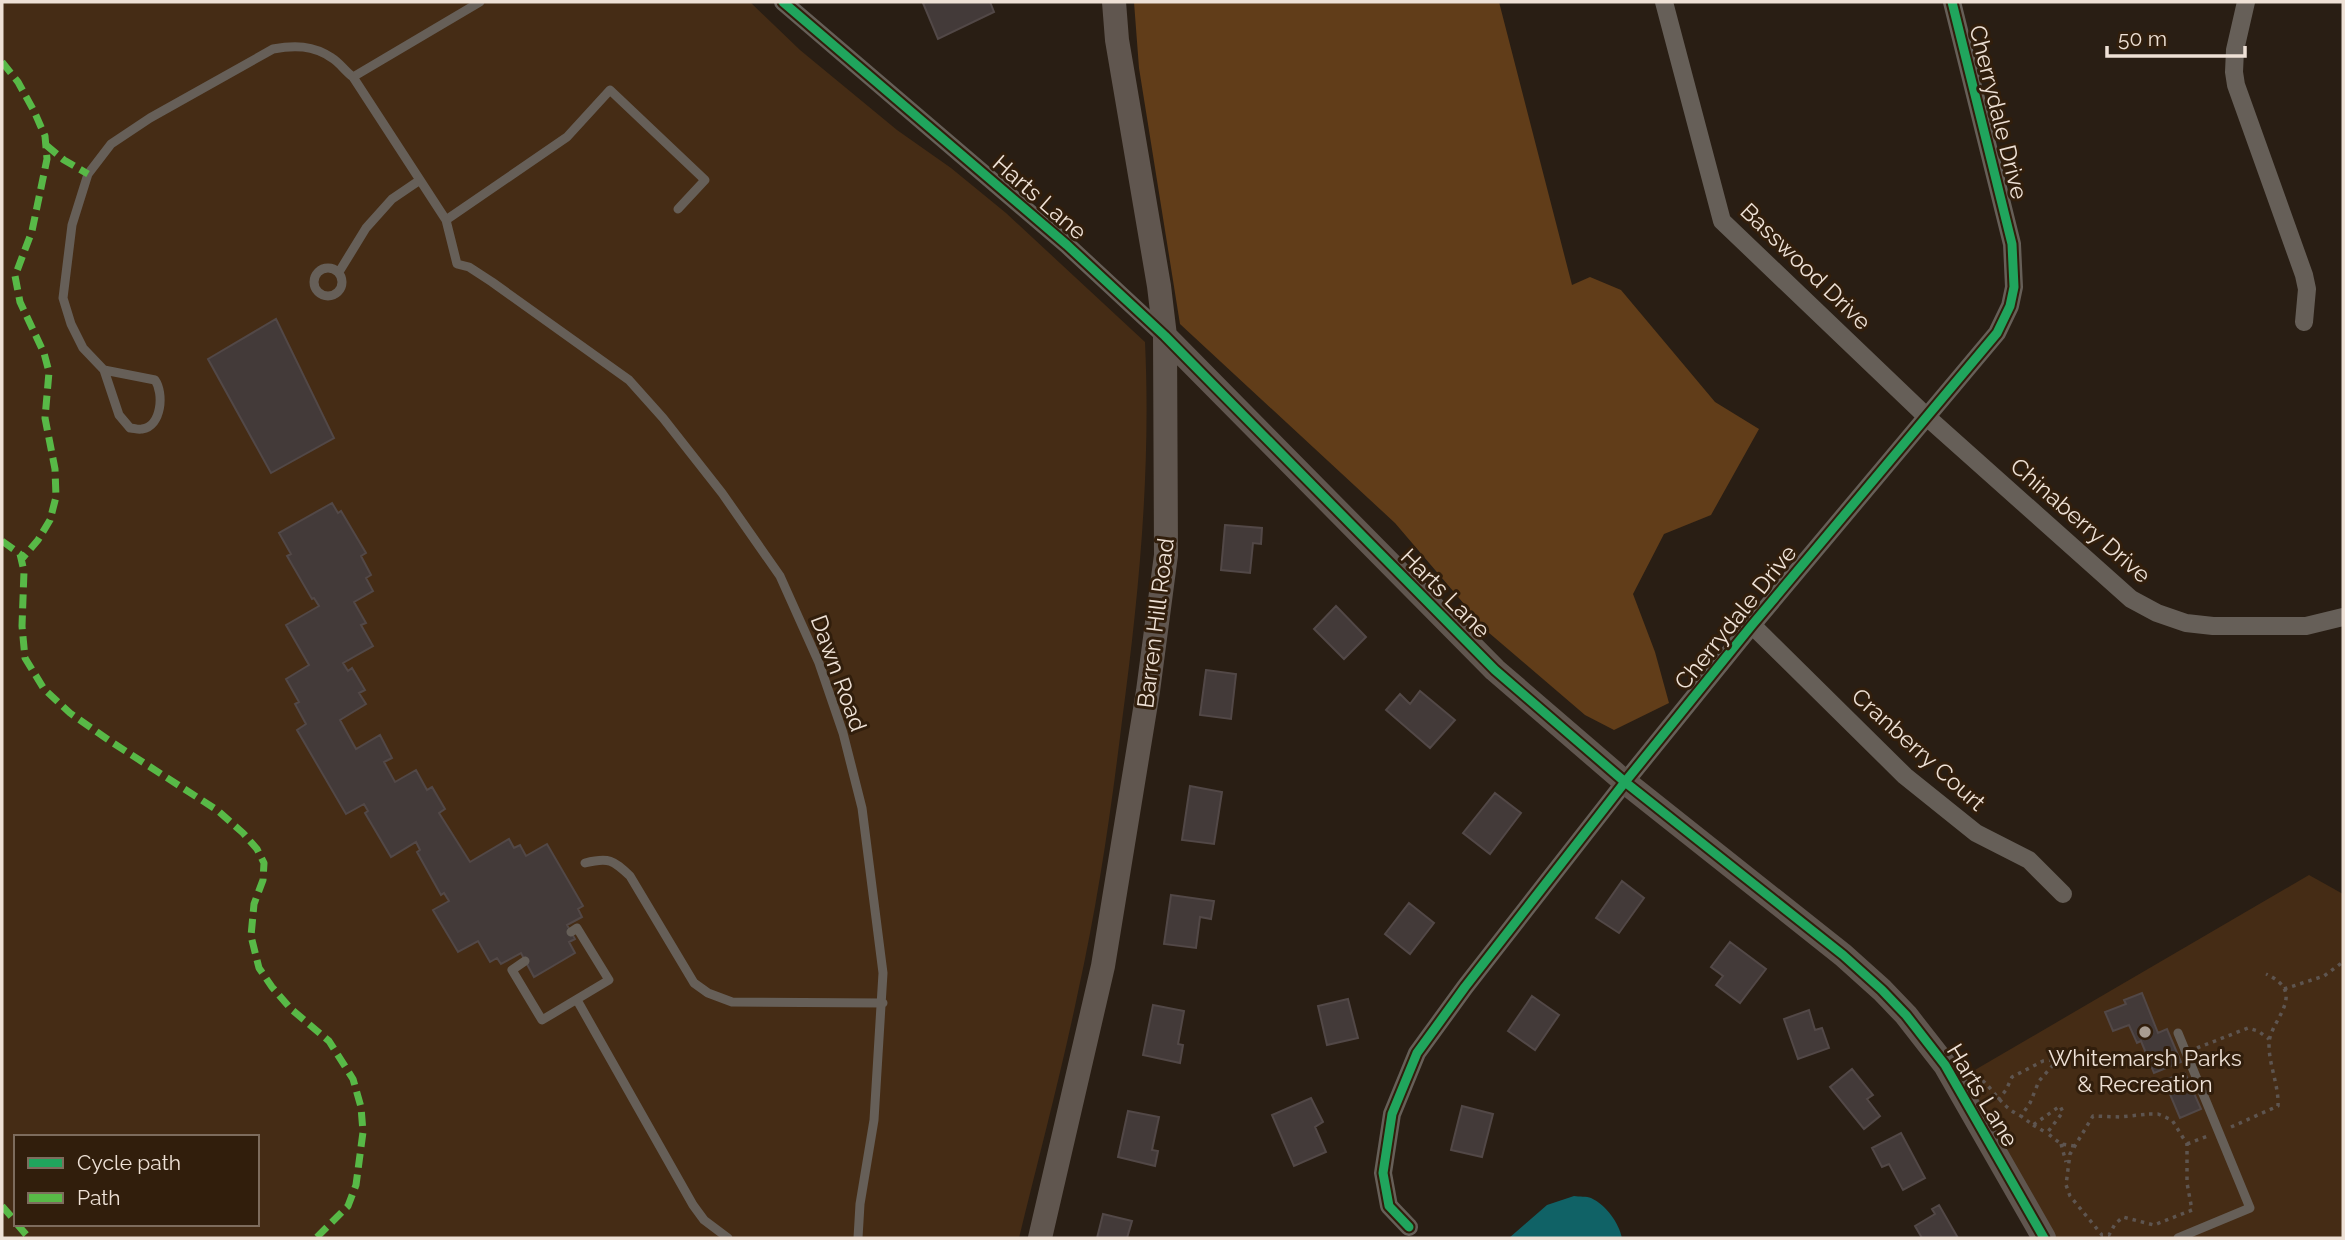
<svg xmlns="http://www.w3.org/2000/svg" width="2345" height="1240" font-family="Raleway,sans-serif">
<style>
.green{fill:#452c15;fill-rule:evenodd}
.forest{fill:#613d19}
.water{fill:#106266}
.building{fill:#433a39;stroke:#524847;stroke-width:2}
.lines{fill:none;stroke-linecap:round;stroke-linejoin:round}
.path{stroke:#5e5550;stroke-width:3.5;stroke-dasharray:3.5 5;stroke-linecap:butt}
.lane{stroke:#665f58;stroke-width:9}
.street{stroke:#665f58;stroke-width:18}
.secondary{stroke:#60564f;stroke-width:24}
.quiet{stroke:#58b947;stroke-width:7;stroke-dasharray:14 7;stroke-linecap:butt}
.cycleway-casing{stroke:#311e0c;stroke-width:13}
.cycleway{stroke:#20a55d;stroke-width:9}
.poi-dot{fill:#a99d92;stroke:#311e0c;stroke-width:2.5}
.labels{text-anchor:middle;dominant-baseline:central;stroke-width:6;stroke-linejoin:round;paint-order:stroke}
.street-label{font-size:23px;fill:#eee1d6;stroke:#311e0c}
.poi-label{font-size:23px;fill:#eee1d6;stroke:#311e0c}
</style>
<rect width="100%" height="100%" fill="#291e14"/>
<path class="green" d="M2,2H750L800,50L897,130L951,168L1006,213L1145,342C1151,469 1139,595 1122,721C1111,811 1098,902 1078,992C1061,1074 1039,1156 1019,1238H2ZM16,1137H257V1224H16Z
M2309,875L2343,894V1238H2055L1966,1083L1968,1074Z"/>
<path class="forest" d="M1134,2H1499L1572,285L1590,277L1621,290L1715,402L1759,429L1711,515L1664,534L1633,594L1655,652L1669,703L1614,730L1585,715L1488,632L1395,523L1180,324L1139,68Z"/>
<path class="water" d="M1574,1196C1579,1197 1587,1196 1591,1198C1606,1205 1619,1223 1622,1238H1509L1547,1205Z"/>
<path class="building" d="M926,2H990L994,12L938,39L923,3Z
M276,319L334,438L271,473L208,359Z
M332,503L338,513L341,511L366,553L361,556L371,575L366,578L373,591L354,602L366,623L361,625L373,646L343,663L348,671L352,668L365,690L359,693L366,704L340,720L356,749L380,735L392,758L384,762L395,782L416,770L427,790L432,787L445,809L439,813L470,862L509,839L514,848L520,845L526,856L547,844L583,906L578,909L582,917L567,925L575,939L569,942L575,953L534,977L521,953L501,964L497,958L490,962L478,941L458,952L433,910L449,901L444,893L441,895L417,852L420,850L416,842L391,857L365,813L368,811L364,804L346,814L297,730L306,724L295,704L299,702L286,679L309,665L286,625L319,606L314,598L312,599L287,556L291,554L279,533Z
M1225,525L1262,528L1261,544L1253,543L1250,573L1221,570Z
M1336,606L1366,637L1344,659L1314,629Z
M1206,670L1236,674L1231,719L1200,715Z
M1420,691L1455,720L1430,748L1386,710L1400,694L1410,704Z
M1190,786L1222,792L1214,844L1182,840Z
M1495,793L1521,813L1490,854L1463,833Z
M1622,881L1644,898L1619,933L1596,918Z
M1171,895L1214,901L1211,919L1200,917L1196,948L1164,944Z
M1409,903L1434,923L1410,954L1385,934Z
M1730,942L1766,969L1740,1003L1716,985L1723,976L1711,967Z
M2142,993L2158,1033L2167,1029L2181,1062L2154,1073L2141,1041L2137,1043L2129,1025L2113,1031L2105,1012L2126,1004L2124,1000Z
M1532,996L1559,1015L1535,1050L1508,1031Z
M1348,999L1358,1038L1327,1045L1318,1006Z
M1153,1005L1184,1011L1178,1044L1183,1045L1180,1063L1143,1055Z
M1809,1010L1815,1030L1822,1028L1829,1048L1798,1059L1784,1019Z
M1852,1069L1873,1095L1867,1099L1880,1116L1864,1129L1830,1087Z
M2185,1073L2201,1109L2180,1118L2164,1080Z
M1311,1098L1323,1122L1315,1127L1326,1152L1294,1166L1272,1115Z
M1462,1106L1493,1114L1482,1157L1451,1150Z
M1128,1111L1159,1117L1152,1150L1158,1151L1155,1166L1118,1157Z
M1901,1133L1925,1178L1903,1190L1889,1164L1882,1167L1872,1148Z
M1939,1205L1958,1238H1922L1915,1226L1935,1214L1932,1209Z
M1103,1214L1132,1221L1127,1238H1097Z"/>
<g class="lines">
<path class="path" d="M2284,989L2324,976L2343,962
M2197,1048L2248,1028L2258,1031L2269,1039
M1976,1075C1994,1088 2000,1107 2021,1116
M1998,1100L2006,1090L2012,1077L2043,1061L2051,1060L2054,1064L2039,1081L2030,1103L2021,1116L2033,1125L2060,1106L2063,1112L2047,1133L2061,1144L2074,1146
M2149,1114H2158L2172,1120L2187,1144V1183L2192,1210L2154,1225L2123,1217L2115,1224L2109,1235H2102L2070,1196L2066,1185L2070,1154L2093,1116L2120,1117Z
M2033,1125L2047,1133
M2231,1127L2278,1106C2279,1086 2269,1065 2269,1045C2268,1021 2310,994 2266,974
M2061,1144L2066,1162
M2187,1144L2208,1136"/>
<path class="lane" d="M353,77L480,2
M446,220L567,137L610,90L705,180L678,209
M314 282a14 14 0 1 1 28 0a14 14 0 1 1-28 0Z
M339,272L366,228L392,199L420,180
M104,370L155,380C164,393 162,426 142,429C138,430 134,428 130,428L119,415L104,370L83,348L71,324L63,298L72,225L88,174L111,144L150,118L273,49C294,45 313,45 332,58C340,63 345,71 353,77L446,220L457,264L469,267L492,282L629,380L663,418L722,493L780,576L819,663L843,733L862,808L883,973L874,1120L860,1204L858,1238
M585,863C609,857 613,860 630,876L694,983L708,993L732,1002L883,1003
M525,961L512,970L542,1020L609,980L577,928L571,932
M577,1000L693,1205L704,1220L728,1238
M2178,1033L2250,1208L2178,1238"/>
<path class="street" d="M783,2L1067,245L1165,336
M1664,2L1722,221L1927,417L2131,599L2157,613L2186,623L2213,626H2306L2343,617
M2246,2L2235,50L2234,72L2236,85L2304,275L2307,289L2304,322
M1752,625L1905,776L1976,833L2029,860L2063,894
M1409,1227L1389,1206L1383,1173L1392,1114L1417,1053L1465,987L1625,782L1752,625L1997,333L2010,306L2014,287L2012,244L1952,2"/>
<path class="secondary" d="M1165,336L1495,670L1625,782L1843,955L1882,990L1906,1015L1945,1065L2044,1238
M1040,1238L1103,966L1148,691L1166,555L1165,336L1159,286L1117,40L1114,2"/>
<path class="quiet" d="M2,62L18,82L34,111L45,136L47,159L32,231L15,276L20,302L44,353L49,372L45,418L55,469L56,497L50,520L38,540L21,560
M46,145L64,160L88,174
M2,541L20,554L24,571L22,626L25,658L44,689L70,713L110,741L217,810L243,833L257,849L264,863L263,880L254,904L251,936L259,968L272,987L291,1009L329,1041L353,1079L361,1107L363,1132L356,1185L348,1206L316,1238
M2,1206L16,1222
M17,1224L29,1238"/>
<g class="cycleway-casing">
<path id="cycleway" d="M783,2L1067,245L1165,336L1495,670L1625,782L1843,955L1882,990L1906,1015L1945,1065L2044,1238
M1409,1227L1389,1206L1383,1173L1392,1114L1417,1053L1465,987L1625,782L1752,625L1997,333L2010,306L2014,287L2012,244L1952,2"/>
</g>
<use href="#cycleway" class="cycleway"/>
</g>
<circle class="poi-dot" cx="2145" cy="1032" r="7"/>
<g class="labels">
<g class="street-label">
<text transform="translate(1999 112) rotate(76)">Cherrydale Drive</text>
<text transform="translate(1040 197) rotate(41)">Harts Lane</text>
<text transform="translate(1806 266) rotate(44)">Basswood Drive</text>
<text transform="translate(2081 520) rotate(41)">Chinaberry Drive</text>
<text transform="translate(1446 593) rotate(45)">Harts Lane</text>
<text transform="translate(1735 617) rotate(-51)">Cherrydale Drive</text>
<text transform="translate(1155 623) rotate(-83)">Barren Hill Road</text>
<text transform="translate(839 673) rotate(70)">Dawn Road</text>
<text transform="translate(1919 749) rotate(42)">Cranberry Court</text>
<text transform="translate(1983 1095) rotate(59)">Harts Lane</text>
</g>
<g class="poi-label">
<text x="2145" y="1057">Whitemarsh Parks<tspan x="2145" dy="26">&amp; Recreation</tspan></text>
</g>
</g>
<rect width="2345" height="1240" fill="none" stroke="#eee1d6" stroke-width="7"/>
<rect x="14" y="1135" width="245" height="91" fill="#311e0c" stroke="#7d6c5d" stroke-width="2"/>
<rect x="28" y="1158" width="35" height="10" fill="#20a55d" stroke="#7d6c5d" stroke-width="2"/>
<text x="77" y="1170" font-size="21" fill="#eee1d6">Cycle path</text>
<rect x="28" y="1193" width="35" height="10" fill="#58b947" stroke="#7d6c5d" stroke-width="2"/>
<text x="77" y="1205" font-size="21" fill="#eee1d6">Path</text>
<path d="M2107 46v10h138v-10" fill="none" stroke="#eee1d6" stroke-width="3.5"/>
<text x="2118" y="46" font-size="21" fill="#eee1d6" stroke="#311e0c" stroke-width="5" paint-order="stroke">50 m</text>
</svg>
